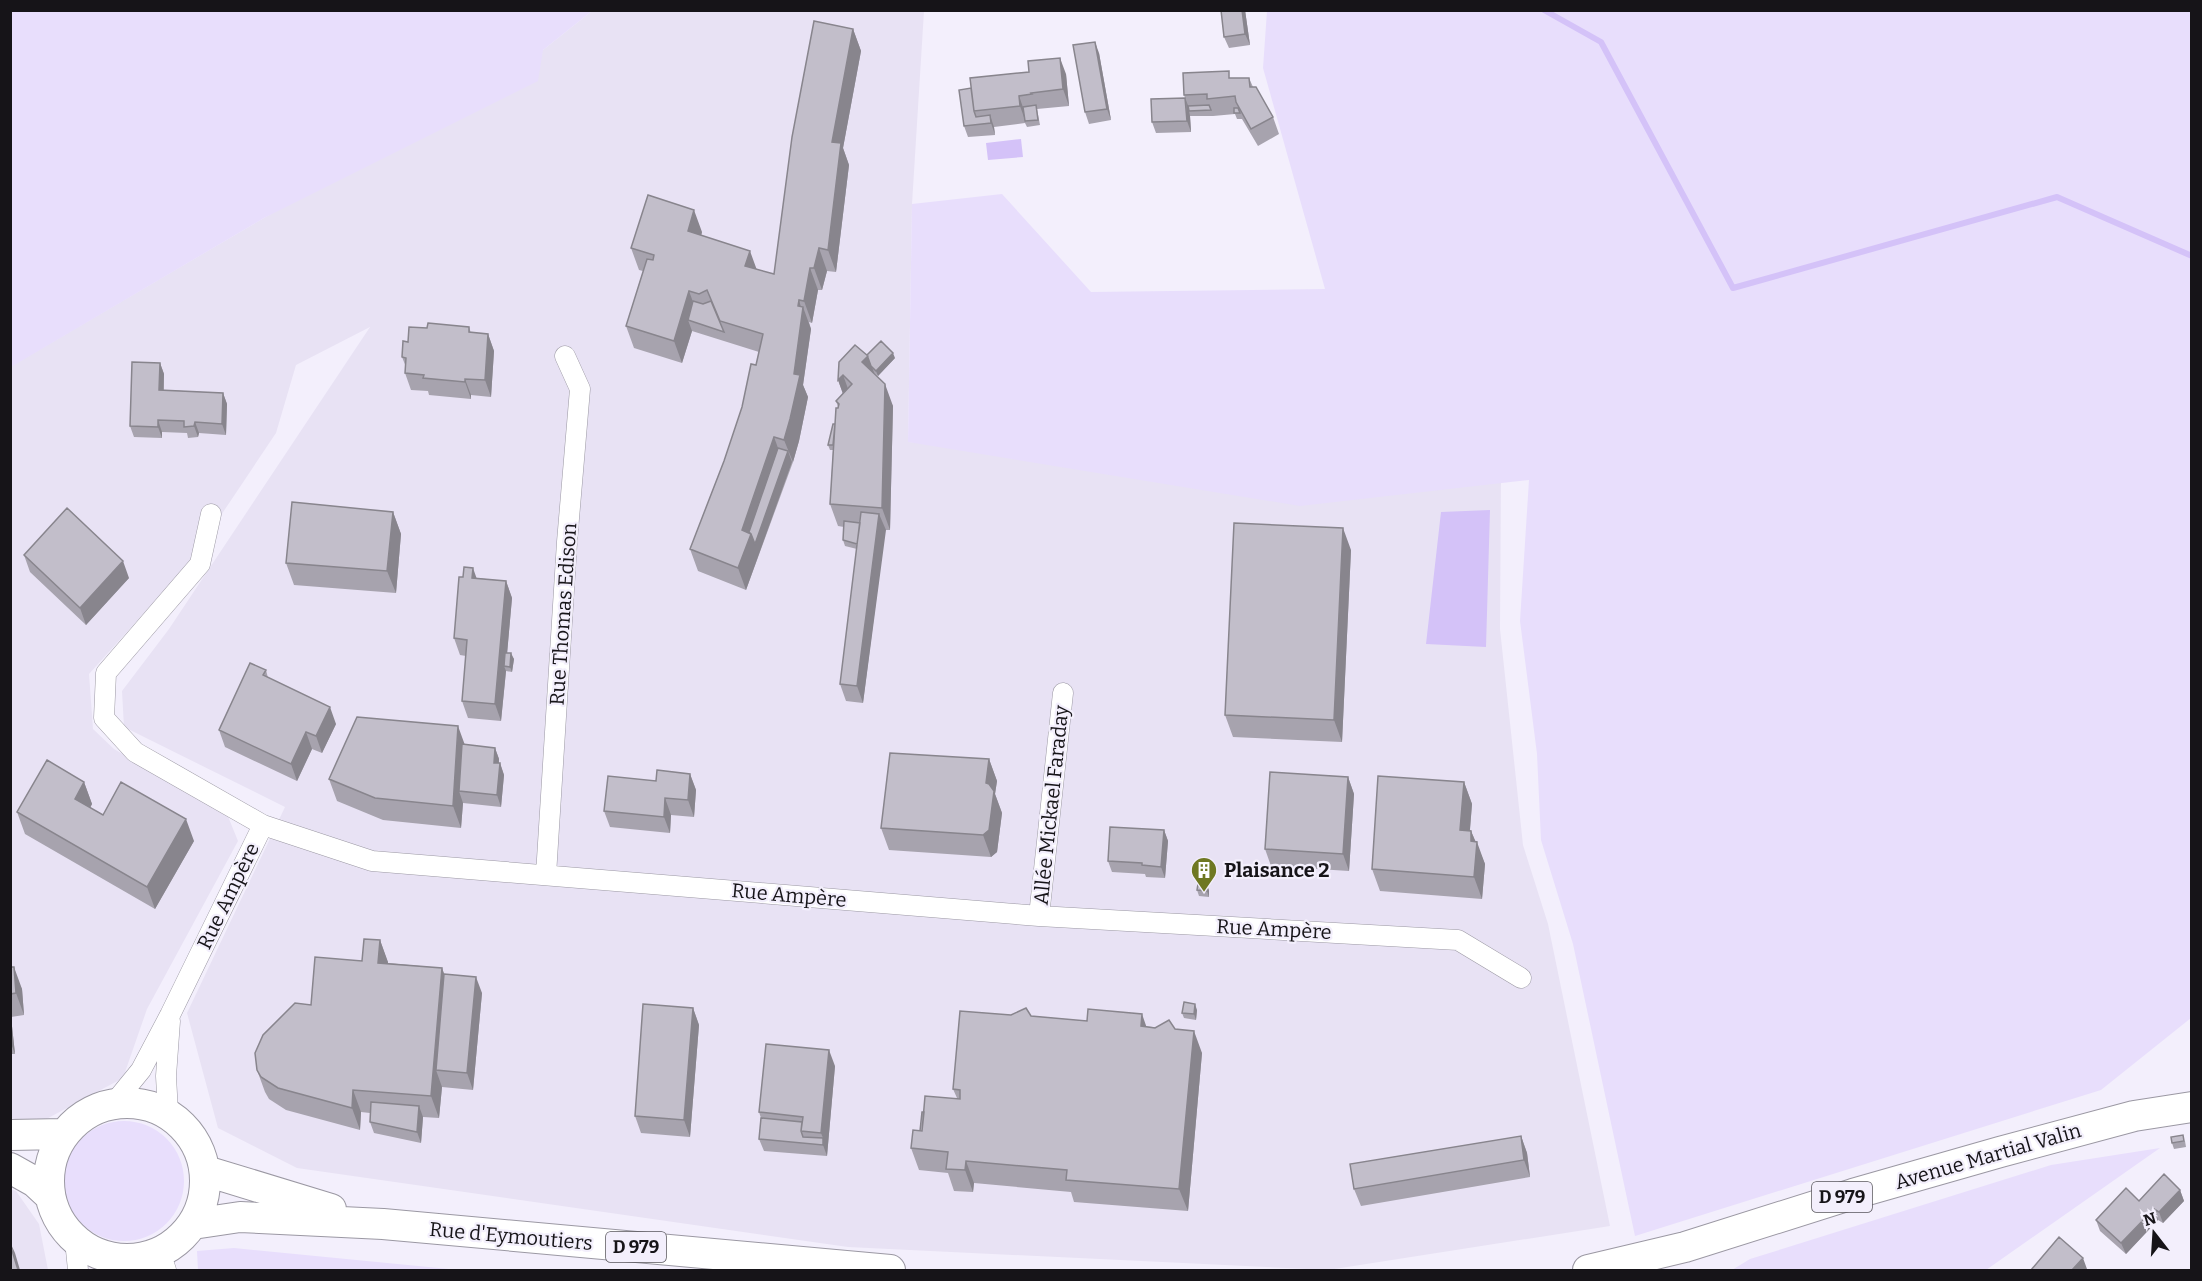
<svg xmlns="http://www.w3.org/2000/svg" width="2202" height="1281" font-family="Bitter,serif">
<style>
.built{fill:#e8e2f4}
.green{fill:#e8defc}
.water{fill:#d4c2f8}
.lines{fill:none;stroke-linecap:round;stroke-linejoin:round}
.stream{stroke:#d4c2f8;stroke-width:6}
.minor-casing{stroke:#9b98a3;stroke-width:21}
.primary-casing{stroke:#9b98a3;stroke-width:32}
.minor{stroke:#fff;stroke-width:20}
.primary{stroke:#fff;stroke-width:30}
.wall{fill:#a7a3ae}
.shaded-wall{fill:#88858d}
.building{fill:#c2beca;stroke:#88858d;stroke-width:1.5}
.labels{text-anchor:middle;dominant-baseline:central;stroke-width:4.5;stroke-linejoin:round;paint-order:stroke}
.shield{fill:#f3effc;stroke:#58565c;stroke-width:1.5}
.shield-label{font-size:18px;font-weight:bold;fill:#161418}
.street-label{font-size:20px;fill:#161418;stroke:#f3effc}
.poi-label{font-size:20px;font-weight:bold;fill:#161418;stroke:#f3effc;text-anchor:start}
</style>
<rect width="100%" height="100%" fill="#f3effc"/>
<path class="built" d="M592,11H924L912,204L908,442L1501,472L1500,629L1523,845L1548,924L1610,1226L1328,1270L848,1247L297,1168L218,1128L187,1013L285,807L124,727L122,691L169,629L370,327L296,365L276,433L189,563L89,674L93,729L114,749L227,814L238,841L147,1009L123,1078L37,1124L11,1118L10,367L264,218L543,50Z
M10,1189L16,1191L39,1224L48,1270H11Z"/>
<path class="green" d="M10,11L11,10L592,11L543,50L538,81L264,218L11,367Z
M1267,11H2191V1018L2101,1090L1635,1236L1573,944L1541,840L1537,754L1520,621L1529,480L1300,506L908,442L912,204L1002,194L1091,292L1325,289L1263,68Z
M64 1181a60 60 0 1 1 120 0a60 60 0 1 1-120 0Z
M2160,1148L1986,1270H1732L1750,1259L2051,1165Z
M234,1248L459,1270H198L197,1251Z"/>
<path class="water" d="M1021,139L1023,157L988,160L986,143Z
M1490,510L1486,647L1426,644L1441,512Z"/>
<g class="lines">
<path class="stream" d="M1544,10L1601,42L1733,288L2057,197L2192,256"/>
<g class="minor-casing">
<path id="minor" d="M211,514L200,564L106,673L104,718L135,752L263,825
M546,875L567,542L580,389L565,356
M1039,916L1063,693
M114,1103L141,1070L170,1015L263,825L372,861L1039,916L1458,940L1521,978
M168,1113L166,1076L170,1021
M75,1240L78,1270
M160,1252L166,1270"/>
</g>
<g class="primary-casing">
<path id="primary" d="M49 1181a78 78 0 1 1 156 0a78 78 0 1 1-156 0Z
M10,1135L63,1134
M10,1168L35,1182L49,1195
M206,1171L331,1209
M193,1224L240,1217L383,1224L890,1270
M1588,1270L1685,1247L1853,1194L2000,1152L2134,1116L2192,1107"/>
</g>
<use href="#minor" class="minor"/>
<use href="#primary" class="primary"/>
</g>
<path class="wall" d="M1221,10H1245L1250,45L1229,48L1224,37Z
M853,29L861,51L843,148L849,165L836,272L827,271L822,290H818L812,323L809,322L811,329L803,385L808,397L799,441L793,462L746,590L698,571L690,549L724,461L756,365L759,352L692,331L682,363L634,348L626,326L643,271L639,270L631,248L702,232L701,236L756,269L774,274Z
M1099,53L1111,120L1089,124L1085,112Z
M1066,74L1069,106L1037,109L1040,125L1027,127L1025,123L994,127L995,135L968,137L964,126L971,88Z
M1232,78H1249L1253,87L1273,117L1279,134L1258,146L1242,119H1237L1235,114L1213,116H1190L1191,132L1156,133L1152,122L1185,98L1184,95Z
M469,327L471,333L488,334L494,351L491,397L471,395V399L429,395L428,391L411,390L405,373L406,367L402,357L408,342L427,328Z
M867,355L895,358L878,376L873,372L893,406L890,530H885L863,703L846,701L840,684L857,549L845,546L843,540L844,527L838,526L830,504L833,450H830L828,445L835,424L838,407L836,401L843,394L838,380Z
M160,363L164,374V390L223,393L227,404L226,435L199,433L198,437L188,438L187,433L162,432V438L134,437L130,426Z
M393,512L401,534L396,593L294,585L286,563Z
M1351,550L1342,742L1233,737L1225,715Z
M24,555L129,578L86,625L30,572Z
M476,578L506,581L512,598L507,653L514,659L512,672L506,671L501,721L468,718L462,701L466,656L460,655L454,638Z
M266,670L268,678L336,724L322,753L312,749L297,781L225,747L219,730Z
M465,745L495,748L499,759V763H500L504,775L501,807L463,803L461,828L383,820L337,801L329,779Z
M989,759L997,781L995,794L1002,813L997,852L991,857L889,850L881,828Z
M690,774L696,790L694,817L671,815L670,833L610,827L604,811L656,781Z
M1348,777L1354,794L1349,871L1271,866L1265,849Z
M84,782L92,804L90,808L103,815L194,841L155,909L25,834L17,812Z
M1464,782L1472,804L1470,830L1471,831L1485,864L1482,899L1380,891L1372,869Z
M1164,830L1168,841L1165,878L1146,877L1145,874L1112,872L1108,861Z
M1197,890H1209V897L1199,896Z
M380,940L388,963L442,968L444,974L482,993L473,1090L442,1087L439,1118L423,1117L421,1143L374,1133L370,1122V1113L361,1112L360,1130L286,1110L269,1099L265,1092L257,1070L311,1005L362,961Z
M10,967L22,989L24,1015L11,1017L15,1054H10Z
M693,1008L699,1025L690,1137L641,1133L635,1116Z
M1197,1010L1196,1020L1184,1018L1182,1013Z
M1031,1016L1175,1029L1202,1053L1188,1211L1074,1202L1071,1192L974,1183L973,1192L954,1191L948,1173L919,1170L911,1148L920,1131L957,1098L953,1089Z
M835,1066L827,1156L764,1151L759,1139L761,1118L759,1112Z
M1521,1136L1527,1153L1530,1177L1361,1206L1354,1189Z
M2185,1141L2186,1147L2174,1149L2172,1143Z
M2180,1190L2184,1201L2163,1223L2158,1220L2126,1254L2100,1231L2096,1220Z"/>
<path class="shaded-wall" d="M1242,10H1245L1250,45L1245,34Z
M853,29L861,51L843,148L849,165L836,272L828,250L832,142Z
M1095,42L1099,53L1111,120L1107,109Z
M1060,58L1066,74L1069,106L1063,89Z
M1019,96L1025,113L1026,123L1020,106Z
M1186,100L1190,111H1189L1190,116L1191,132L1187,121Z
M990,115L994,127L995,135L991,123Z
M694,210L702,232L696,253L688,231Z
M819,248L827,271L822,290L814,268Z
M750,251L758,273L745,266Z
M810,268L818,290L812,323L804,301Z
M689,291L697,313L688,320L692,331L682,363L674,341Z
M799,300L802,311L803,307L811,329L803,385L808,397L799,441L793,462L784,440Z
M488,334L494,351L491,397L485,380Z
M893,353L895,358L878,376L876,371Z
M868,356L876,378L862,362Z
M160,363L164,374L163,401L159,390Z
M843,375L851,397L846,402L838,380Z
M465,379L471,395V399L465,382Z
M885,384L893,406L890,530L882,508Z
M223,393L227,404L226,435L222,424Z
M158,420L162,432V438L158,427Z
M195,422L199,433L198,437L194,426Z
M774,437L782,459L788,451L792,462L746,590L738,568L742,530Z
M393,512L401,534L396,593L387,571Z
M879,514L886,530L863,703L857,686Z
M1343,528L1351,550L1342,742L1334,720Z
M123,561L129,578L86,625L80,608Z
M473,568L479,585L472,578Z
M506,581L512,598L506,666H504L506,671L501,721L495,704Z
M511,653L514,659L512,672L510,667Z
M330,707L336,724L322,753L316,736Z
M458,726L466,748L459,791L463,803L461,828L453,806Z
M306,732L312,749L297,781L291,764Z
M495,748L499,759L498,774L494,763Z
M989,759L997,781L995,794L1002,813L997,852L991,857L983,835L986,783Z
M500,763L504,775L501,807L497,795Z
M690,774L696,790L694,817L688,800Z
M1348,777L1354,794L1349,871L1343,854Z
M84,782L92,804L83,821L75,799Z
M1464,782L1472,804L1468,852L1460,830Z
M665,798L671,815L670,833L664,817Z
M186,819L194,841L155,909L147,887Z
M1164,830L1168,841L1165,878L1161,867Z
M1471,831L1477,845V842L1485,864L1482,899L1474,877L1471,841Z
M1207,885L1209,890V897L1207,891Z
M380,940L388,962L386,985L378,963Z
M14,967L22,989L24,1015L16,993Z
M442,968L450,990L436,1070L442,1087L439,1118L431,1096Z
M476,977L482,993L473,1090L467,1073Z
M1195,1004L1197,1010L1196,1020L1194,1014Z
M693,1008L699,1025L690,1137L684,1120Z
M1142,1014L1150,1037L1141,1026Z
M10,1015L11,1017L15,1054L10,1041Z
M1194,1031L1202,1053L1188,1211L1179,1189Z
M829,1050L835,1066L827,1156L823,1145V1138L821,1133Z
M353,1090L361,1112L360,1130L352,1108Z
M419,1106L423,1117L421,1143L417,1132Z
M1521,1136L1527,1153L1530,1177L1524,1160Z
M966,1161L974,1183L973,1192L965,1170Z
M2180,1190L2184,1201L2163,1223L2159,1212Z
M2154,1209L2158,1220L2126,1254L2121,1243Z
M10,1242L15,1253L20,1270H18Z
M2083,1258L2087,1269L2086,1270H2072Z"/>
<path class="building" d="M1221,10H1242L1245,34L1224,37Z
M814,21L853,29L832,142L841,143L828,250L819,248L814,268H810L804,301L799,300L798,306L803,307L794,374L800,375L790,419L784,440L774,437L742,530L751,534L738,568L690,549L724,461L742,407L751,364L756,365L763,334L720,321L707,290L699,294L689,291L674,341L626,326L647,259L653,260L654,255L631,248L648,195L694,210L688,231L750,251L745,266L774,274L792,137Z
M1095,42L1107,109L1085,112L1073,45Z
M1060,58L1063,89L1031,93L1032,94L1019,96L1020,106L974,111L970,78L1029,72L1028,61Z
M1229,71V78H1249L1250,87H1256L1273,117L1251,129L1236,102L1235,96L1207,99V94L1184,95L1183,73Z
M971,88L974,111L976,117L990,115L991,123L964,126L959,90Z
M1185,98L1187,121L1152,122L1151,99Z
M1036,105L1038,120L1025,121L1023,107Z
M1209,105L1211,110L1189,111L1188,106Z
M1234,108H1238L1240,113H1234Z
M693,301L703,304L711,301L724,332L688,320Z
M428,323L469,327V332L488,334L485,380L465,379V382L423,378L424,375L405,373L406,358L402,357L403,341L408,342L409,327L427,328Z
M881,341L893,353L876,371L871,366L867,355Z
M855,345L868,356L862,362L885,384L882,508L830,504L836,408H838L839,404L836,401L852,384L843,375L838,380L839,362Z
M132,362L160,363L159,390L223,393L222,424L195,422L194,426L184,427V421L158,420V427L130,426Z
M833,424H835L833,445H828Z
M778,448L788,451L755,544L751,534L749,532Z
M292,502L393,512L387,571L286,563Z
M67,508L123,561L80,608L24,555Z
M861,512L879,514L857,686L840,684Z
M844,521L860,523L857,544L843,540Z
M1234,523L1343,528L1334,720L1225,715Z
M464,567L473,568L472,578L506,581L495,704L462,701L467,640L454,638L459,577H463Z
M505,653H511L510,667L504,666Z
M250,663L266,670L263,675L330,707L316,736L306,732L291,764L219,730Z
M357,717L458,726L453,806L375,798L329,779Z
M462,744L495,748L494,763H500L497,795L459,791Z
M890,753L989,759L986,783L989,784L994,791L989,830L983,835L881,828Z
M47,760L84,782L75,799L103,815L121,782L186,819L147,887L17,812Z
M657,770L690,774L688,800L665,798L664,817L604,811L608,776L656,781Z
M1270,772L1348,777L1343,854L1265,849Z
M1378,776L1464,782L1460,830L1471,831V841L1477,842L1474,877L1372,869Z
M1110,827L1164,830L1161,867L1142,865V863L1108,861Z
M1198,884L1207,885V891L1197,890Z
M364,939L380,940L378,963L442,968L431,1096L353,1090L352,1108L278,1088L261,1077L257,1070L255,1053L263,1035L295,1003L311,1005L315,957L362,961Z
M10,967H14L16,993L10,994Z
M444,974L476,977L467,1073L436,1070Z
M1184,1002L1195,1004L1194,1014L1182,1013Z
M643,1004L693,1008L684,1120L635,1116Z
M1026,1008L1031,1016L1087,1021L1088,1009L1142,1014L1141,1026L1155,1028L1169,1020L1175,1029L1194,1031L1179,1189L1066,1180L1067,1170L966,1161L965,1170L946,1169L948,1152L911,1148L913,1130L922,1131L925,1096L960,1099V1090L953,1089L960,1011L1011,1015Z
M766,1044L829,1050L821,1133L801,1131L803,1117L759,1112Z
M371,1102L419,1106L417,1132L370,1122Z
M922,1112H924L922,1131H920Z
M761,1118L802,1122L801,1131L803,1137L823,1138V1145L759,1139Z
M2183,1135L2184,1141L2172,1143L2171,1137Z
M1521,1136L1524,1160L1354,1189L1350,1164Z
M2164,1174L2180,1190L2159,1212L2154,1209L2121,1243L2096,1220L2126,1188L2139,1201Z
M2059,1237L2083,1258L2072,1270H2031Z
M10,1244L18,1270H10Z"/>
<defs>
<g id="building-pin" transform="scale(1.35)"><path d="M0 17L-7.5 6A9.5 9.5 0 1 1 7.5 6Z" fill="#6f7822" stroke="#f3effc"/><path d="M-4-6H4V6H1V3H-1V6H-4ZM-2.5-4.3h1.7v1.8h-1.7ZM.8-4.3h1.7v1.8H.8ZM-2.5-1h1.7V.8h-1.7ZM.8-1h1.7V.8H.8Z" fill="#fff"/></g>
</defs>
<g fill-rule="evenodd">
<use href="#building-pin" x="1204" y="870"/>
</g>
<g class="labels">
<g class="shield">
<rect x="1812" y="1182" width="60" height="30" rx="4.5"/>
<rect x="606" y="1232" width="60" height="30" rx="4.5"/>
</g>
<g class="shield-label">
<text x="1842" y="1197">D 979</text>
<text x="636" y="1247">D 979</text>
</g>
<g class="street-label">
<text transform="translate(563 614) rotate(-86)">Rue Thomas Edison</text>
<text transform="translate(1051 805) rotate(-84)">Allée Mickael Faraday</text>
<text transform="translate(789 895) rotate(5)">Rue Ampère</text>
<text transform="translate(228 896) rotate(-64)">Rue Ampère</text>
<text transform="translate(1274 929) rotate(3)">Rue Ampère</text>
<text transform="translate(1988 1156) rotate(-16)">Avenue Martial Valin</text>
<text transform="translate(511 1236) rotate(5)">Rue d'Eymoutiers</text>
</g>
<g class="poi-label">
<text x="1224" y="870">Plaisance 2</text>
</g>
</g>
<rect width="2202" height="1281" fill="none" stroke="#161418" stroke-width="24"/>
<g transform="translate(2154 1233) rotate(343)" stroke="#f3effc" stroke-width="4.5" paint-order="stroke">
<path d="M0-4.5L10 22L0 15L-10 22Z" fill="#161418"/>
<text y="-9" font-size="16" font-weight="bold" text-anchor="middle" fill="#161418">N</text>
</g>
</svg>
